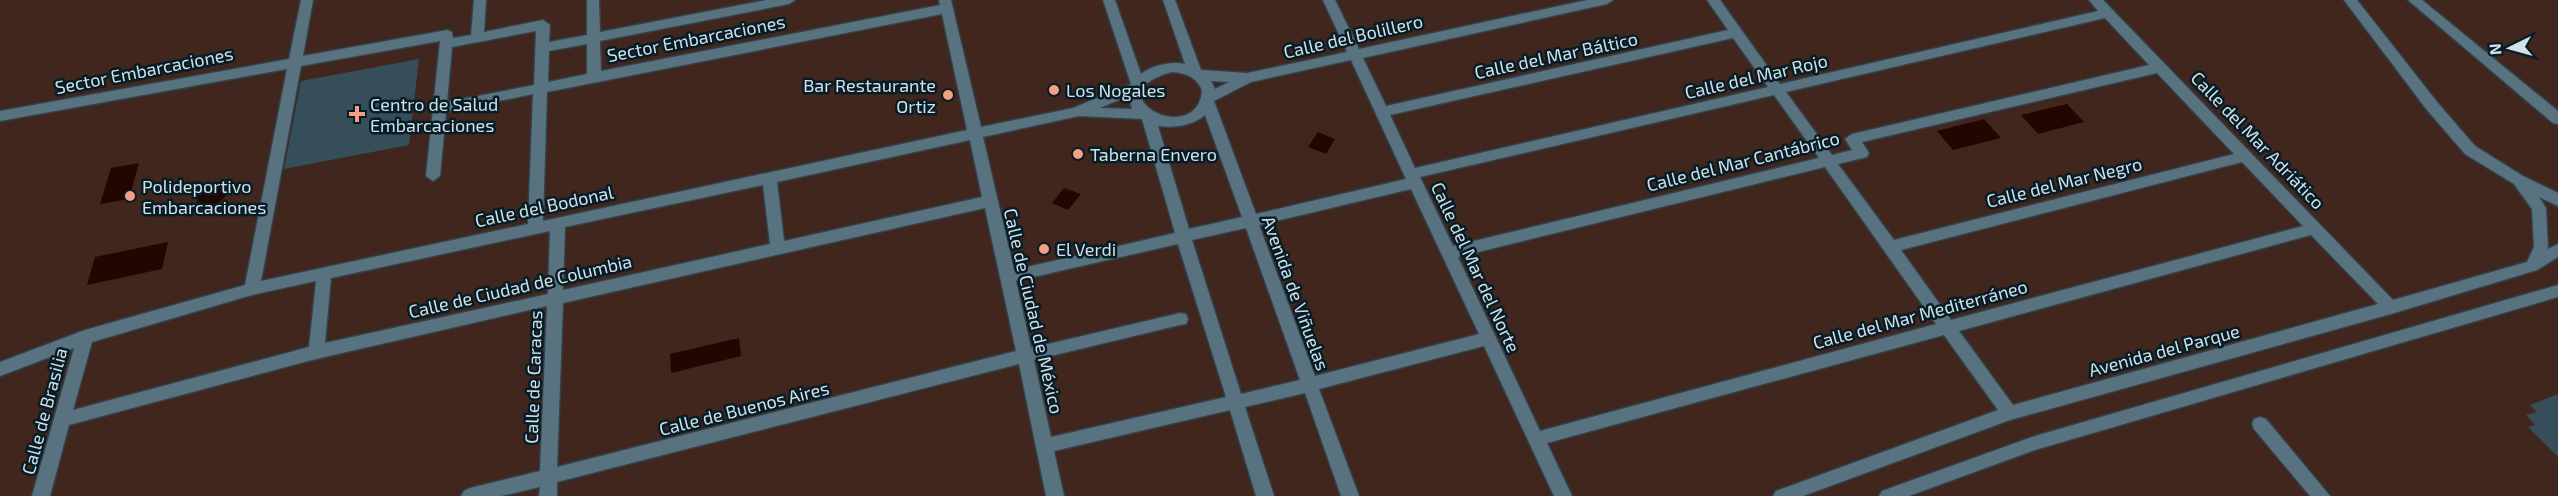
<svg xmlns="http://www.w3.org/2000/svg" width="2558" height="496" font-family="'Exo 2',sans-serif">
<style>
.green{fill:#40261d}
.water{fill:#220701}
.building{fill:#354e59}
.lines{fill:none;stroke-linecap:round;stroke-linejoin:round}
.minor-casing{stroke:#32414a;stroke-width:3}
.minor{fill:#59727f;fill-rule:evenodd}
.poi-dot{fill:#f39f83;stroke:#061d27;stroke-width:2}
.labels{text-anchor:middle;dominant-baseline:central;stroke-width:5;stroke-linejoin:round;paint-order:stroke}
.street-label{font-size:18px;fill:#d2e0e7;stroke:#061d27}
.poi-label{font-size:18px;fill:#d2e0e7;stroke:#061d27;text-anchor:start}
</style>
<rect width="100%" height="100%" fill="#0f2732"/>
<path class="green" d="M0,0H2558V496H0Z"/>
<path class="water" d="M2067,104L2084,122L2038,134L2021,115Z
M1984,119L2001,138L1953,150L1937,131Z
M1318,132L1335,139L1326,154L1308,147Z
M139,163L129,199L100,204L111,168Z
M216,187H224L228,192C222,203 208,211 197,203L198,196L207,190Z
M1064,188L1081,194L1068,210L1052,203Z
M168,242L162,269L87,285L95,257Z
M739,338L741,356L671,373L670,354Z"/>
<path class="building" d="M419,59L409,145L284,169L301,81Z
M2558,394V457L2528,427L2535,425L2526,415L2537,412L2530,405Z"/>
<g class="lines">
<g class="minor-casing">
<path id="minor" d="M301,0H313L303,56L447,30L452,32L453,38L471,35L474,0H486L484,32L543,20L550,25L549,42L587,35V0H599L600,32L766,0H795L789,4L600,41L601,71L940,5L939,0H951L981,127L1073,108L1131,84L1103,0H1115L1141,74C1153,65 1171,61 1185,64L1163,0H1175L1201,70L1247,73L1347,52L1323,0H1335L1359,49L1587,0H1613L1607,4L1363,58L1386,106L1728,30L1707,0H1720L1780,84L2098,11L2089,0H2103L2393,300L2527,262L2534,247L2532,209L2514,184L2465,154L2427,110L2344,0H2357L2437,102L2475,146L2523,176L2558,193V206L2539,197L2546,208L2548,249L2558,244V257L2537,270L2391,314L2010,420L1803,496H1773L1776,491L1998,410L1944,335L1547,443L1572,496H1554L1484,346L1319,389L1359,496H1341L1305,393L1245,407L1274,496H1256L1230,410L1054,451L1064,496H1046L1019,364L557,482V496H539L540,487L501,496H461L464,491L470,488L540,471L547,306L316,359L69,425L50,496H32L74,348L0,376V362L85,330L245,285L287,69L0,121V111L289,59ZM942,14L967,130L543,221L547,92ZM2105,18L2149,65L1852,134L1845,139L1852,150L1832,155L1786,92ZM536,31L534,85L447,102L452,47ZM1733,38L1768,87L1415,168L1390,115ZM440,41L426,176L433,181L440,176L446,112L533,94L528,224L261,281L301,66ZM587,44V74L548,82L549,51ZM1351,60L1406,179L1256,214L1214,101L1251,82ZM1172,72C1186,73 1196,77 1202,90C1198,150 1090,94 1172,72ZM2157,73L2234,154L1894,240L1838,164L1867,157L1869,153L1862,142ZM1211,81L1229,82L1215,89ZM1774,95L1819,158L1453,246L1420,177ZM1128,96L1132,109L1100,108ZM1205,115L1242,217L1189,229L1158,126C1174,128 1192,126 1205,115ZM1079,116L1142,119L1175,233L1014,270L983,137ZM970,140L982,197L784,241L777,182ZM2242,162L2303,226L1951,320L1901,250ZM1825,167L1936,324L1540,431L1458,257ZM763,185L770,244L563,290L565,227ZM1411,189L1479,334L1315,376L1259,225ZM985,208L1016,351L557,467L563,303ZM1246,228L1300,380L1241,394L1192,240ZM550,231L548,294L325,343L331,278ZM2311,235L2378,304L2013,405L1959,331ZM1178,244L1226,397L1051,437L1034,360L1180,325L1186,324L1188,319L1186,314L1180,313L1031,348L1016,281ZM316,281L309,347L73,410L92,342L252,295Z
M2408,0H2422L2558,111V124L2553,123Z
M2558,285V297L2035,450L1909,496H1879L1882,491L2035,436Z
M2260,417L2266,419L2330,496H2310L2254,429L2252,424L2254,419Z"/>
</g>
<use href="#minor" class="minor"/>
</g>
<g class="poi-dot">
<circle cx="1054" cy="90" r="6"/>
<circle cx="948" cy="95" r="6"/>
<path d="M354 105h6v6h6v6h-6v6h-6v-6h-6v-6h6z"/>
<circle cx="1078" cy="154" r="6"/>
<circle cx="130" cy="196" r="6"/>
<circle cx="1044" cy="249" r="6"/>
</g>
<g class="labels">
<g class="street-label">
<text transform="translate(1353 36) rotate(-13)">Calle del Bolillero</text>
<text transform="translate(696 38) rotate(-11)">Sector Embarcaciones</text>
<text transform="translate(1556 55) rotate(-12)">Calle del Mar Báltico</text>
<text transform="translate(144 70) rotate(-11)">Sector Embarcaciones</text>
<text transform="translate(1756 76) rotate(-13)">Calle del Mar Rojo</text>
<text transform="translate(2258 140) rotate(46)">Calle del Mar Adriático</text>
<text transform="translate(1743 161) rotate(-14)">Calle del Mar Cantábrico</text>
<text transform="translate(2064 182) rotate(-14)">Calle del Mar Negro</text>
<text transform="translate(544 206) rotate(-12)">Calle del Bodonal</text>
<text transform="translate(1476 267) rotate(65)">Calle del Mar del Norte</text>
<text transform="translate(520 286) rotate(-13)">Calle de Ciudad de Columbia</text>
<text transform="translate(1296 293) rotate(70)">Avenida de Viñuelas</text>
<text transform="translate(1034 311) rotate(77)">Calle de Ciudad de México</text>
<text transform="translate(1920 314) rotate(-15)">Calle del Mar Mediterráneo</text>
<text transform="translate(2164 350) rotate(-15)">Avenida del Parque</text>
<text transform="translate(533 377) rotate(-88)">Calle de Caracas</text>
<text transform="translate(744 408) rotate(-14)">Calle de Buenos Aires</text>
<text transform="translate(44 411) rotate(-75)">Calle de Brasilia</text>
</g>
<g class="poi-label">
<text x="936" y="85" text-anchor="end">Bar Restaurante<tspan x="936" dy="21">Ortiz</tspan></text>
<text x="1066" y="90">Los Nogales</text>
<text x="370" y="104">Centro de Salud<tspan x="370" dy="21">Embarcaciones</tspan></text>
<text x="1090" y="154">Taberna Envero</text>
<text x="142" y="186">Polideportivo<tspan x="142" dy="21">Embarcaciones</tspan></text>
<text x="1056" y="249">El Verdi</text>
</g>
</g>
<g transform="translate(2510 48) rotate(265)" stroke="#061d27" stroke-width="4.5" paint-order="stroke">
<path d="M0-4.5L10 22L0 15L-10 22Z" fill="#d2e0e7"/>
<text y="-9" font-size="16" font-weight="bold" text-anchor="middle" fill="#d2e0e7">N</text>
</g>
</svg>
